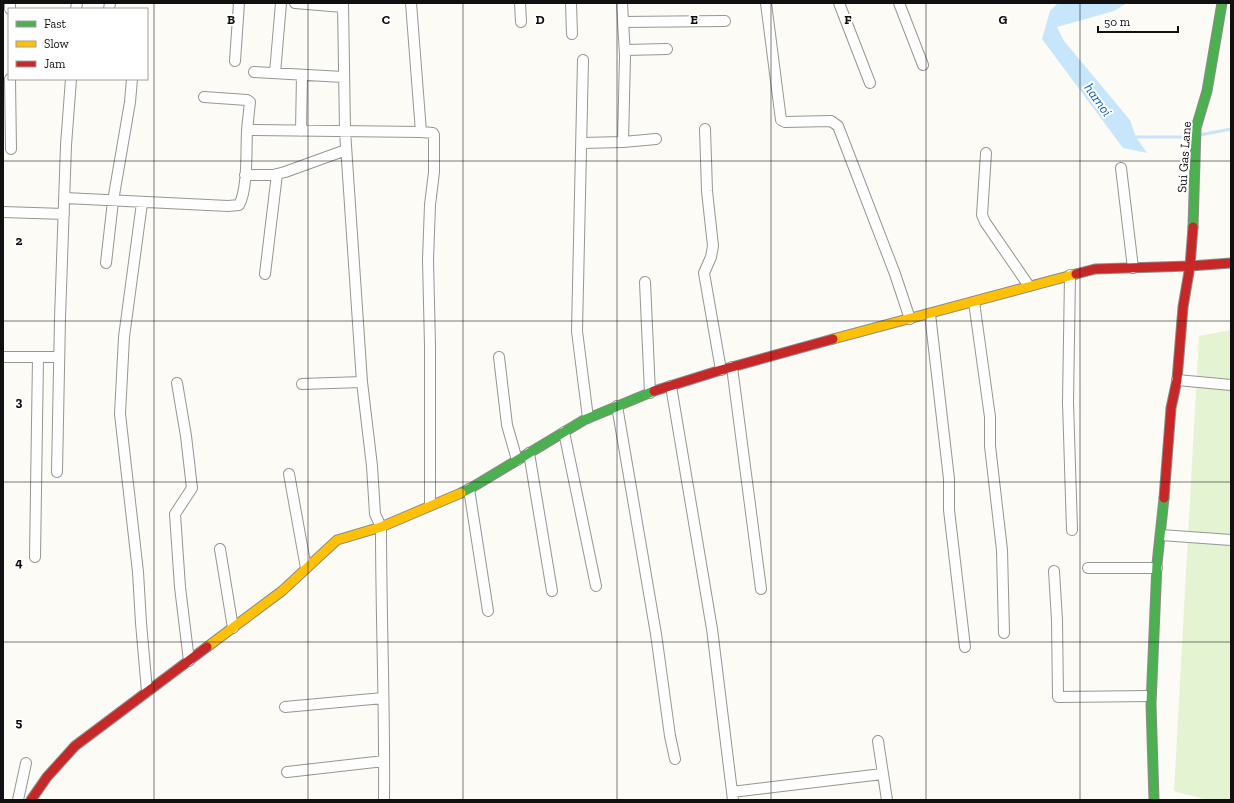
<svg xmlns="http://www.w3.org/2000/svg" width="1234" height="803" font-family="'Zilla Slab',serif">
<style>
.grass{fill:#e4f4d3}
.water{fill:#c8e6fb}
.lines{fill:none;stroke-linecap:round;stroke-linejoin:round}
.stream{stroke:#c8e6fb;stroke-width:3}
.street-casing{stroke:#969694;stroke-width:12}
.fast-casing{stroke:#8d8c8a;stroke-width:11}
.slow-casing{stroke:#8d8c8a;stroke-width:11}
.jam-casing{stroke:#8d8c8a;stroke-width:11}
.street{stroke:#fffefe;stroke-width:10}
.fast{stroke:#4caf50;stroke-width:9}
.slow{stroke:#ffc107;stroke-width:9}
.jam{stroke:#c62828;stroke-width:9}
.grid{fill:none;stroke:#101010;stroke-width:1;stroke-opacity:0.55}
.labels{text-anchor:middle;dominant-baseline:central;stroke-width:4;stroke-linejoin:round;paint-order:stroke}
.street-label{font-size:13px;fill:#101010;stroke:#fff}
.water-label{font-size:14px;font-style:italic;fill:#0a60b1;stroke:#fff}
.grid-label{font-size:13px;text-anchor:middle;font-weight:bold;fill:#101010;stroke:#fff;stroke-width:4;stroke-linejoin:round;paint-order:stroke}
</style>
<rect width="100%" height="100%" fill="#fcfbf6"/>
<path class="grass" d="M1231,330V800H1208L1174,791L1199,336Z"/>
<path class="water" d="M1058,3H1127L1114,11L1057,27L1064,41L1130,120L1136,137L1147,153L1123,148L1042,39L1050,11Z"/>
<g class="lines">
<path class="stream" d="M1200,135L1231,129
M1133,139L1136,137H1191"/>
<g class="street-casing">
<path id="street" d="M295,3L343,7
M343,3L345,131L362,382L372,466L375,514L381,527C381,618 385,709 384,800
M411,3L421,132
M520,3L521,22
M571,3L572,34
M622,3L625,56L623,142
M766,3L781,120L785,122L831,121L838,126L895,274L910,319
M839,3L870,83
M899,3L923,65
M10,9V3
M76,9L77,3
M109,9L110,3
M623,22L725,21
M625,50L667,49
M583,60L577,331L588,418
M235,61L239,3
M254,72L343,77
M275,73L281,3
M10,79L11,149
M204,97L247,100L250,102L247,130L421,132L433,133L434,135V172L430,205L428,260L430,346V505
M705,129L707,191L713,246L711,257L704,273L721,370
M301,131L302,75
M582,143L623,142L656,139
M986,153L982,215L985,222L1029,286
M1121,168L1133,268
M245,175H273L285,172L346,150
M65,198L228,206L239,205C248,189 246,150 247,130
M142,203L124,337L120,414L138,572L141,623L147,691
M3,212L64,214
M106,263L113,201L130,102L132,79
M265,274L277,174
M1070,275L1068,402L1072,530
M645,282L650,393
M974,302L990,417V446L1002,550L1004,633
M930,314L949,479V510L965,647
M3,357H59
M499,357L507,425L517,460
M732,367L761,589
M1177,380L1231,385
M177,383L186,436L192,488L175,514L180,587L189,661
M302,384L362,382
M671,386L712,629L733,800
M617,406L656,634L670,736L675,759
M564,432L596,586
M529,453L552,591
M57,472L60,318L66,145L71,79
M289,474L306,568
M469,489L488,611
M1161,535L1231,540
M220,549L233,628
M35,557L38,357
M1088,568H1157
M1054,571L1057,620L1058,697L1151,696
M285,707L383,698
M878,741L887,800
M287,772L384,761
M732,792L882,774
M18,800L26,763"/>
</g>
<g class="fast-casing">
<path id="fast" d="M1193,227L1196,128L1207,91L1222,3
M461,493L471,488L584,420L654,391
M1154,800L1151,704L1157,564L1164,498"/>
</g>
<g class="slow-casing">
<path id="slow" d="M833,339L1076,274
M207,647L282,591L337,540L381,527L461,493"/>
</g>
<g class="jam-casing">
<path id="jam" d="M1076,274L1095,269L1190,266L1231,263
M654,391L721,370L833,339
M1164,498L1171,408L1177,380L1183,307L1190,266L1193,227
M31,800L47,777L75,746L207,647"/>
</g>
<use href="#street" class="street"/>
<use href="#fast" class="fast"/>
<use href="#slow" class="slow"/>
<use href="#jam" class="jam"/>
</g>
<path class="grid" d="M154,3V800M308,3V800M463,3V800M617,3V800M771,3V800M926,3V800M1080,3V800M3,161H1231M3,321H1231M3,482H1231M3,642H1231"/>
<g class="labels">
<g class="street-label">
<text transform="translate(1184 157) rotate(-86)">Sui Gas Lane</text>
</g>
<g class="water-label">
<text transform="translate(1098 100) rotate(55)">harnoi</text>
</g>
</g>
<g class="grid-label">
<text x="231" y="24">B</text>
<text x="386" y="24">C</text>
<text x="540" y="24">D</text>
<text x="694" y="24">E</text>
<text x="848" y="24">F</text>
<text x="1003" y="24">G</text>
<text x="19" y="245">2</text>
<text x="19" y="406">3</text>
<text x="19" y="567">4</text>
<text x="19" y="727">5</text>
</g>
<rect width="1234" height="803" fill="none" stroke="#101010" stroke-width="8"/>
<rect x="8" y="8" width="140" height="72" fill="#ffffff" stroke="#9f9f9f"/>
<rect x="16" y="21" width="20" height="6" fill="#4caf50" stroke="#9f9f9f"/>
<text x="44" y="28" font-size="12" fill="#101010">Fast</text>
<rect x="16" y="41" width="20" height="6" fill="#ffc107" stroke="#9f9f9f"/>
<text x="44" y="48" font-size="12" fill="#101010">Slow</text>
<rect x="16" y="61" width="20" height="6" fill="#c62828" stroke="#9f9f9f"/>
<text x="44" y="68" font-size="12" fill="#101010">Jam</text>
<path d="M1098 26v6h80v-6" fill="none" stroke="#101010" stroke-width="2"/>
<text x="1104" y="26" font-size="12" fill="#101010" stroke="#ffffff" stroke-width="3" paint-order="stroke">50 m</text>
</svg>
